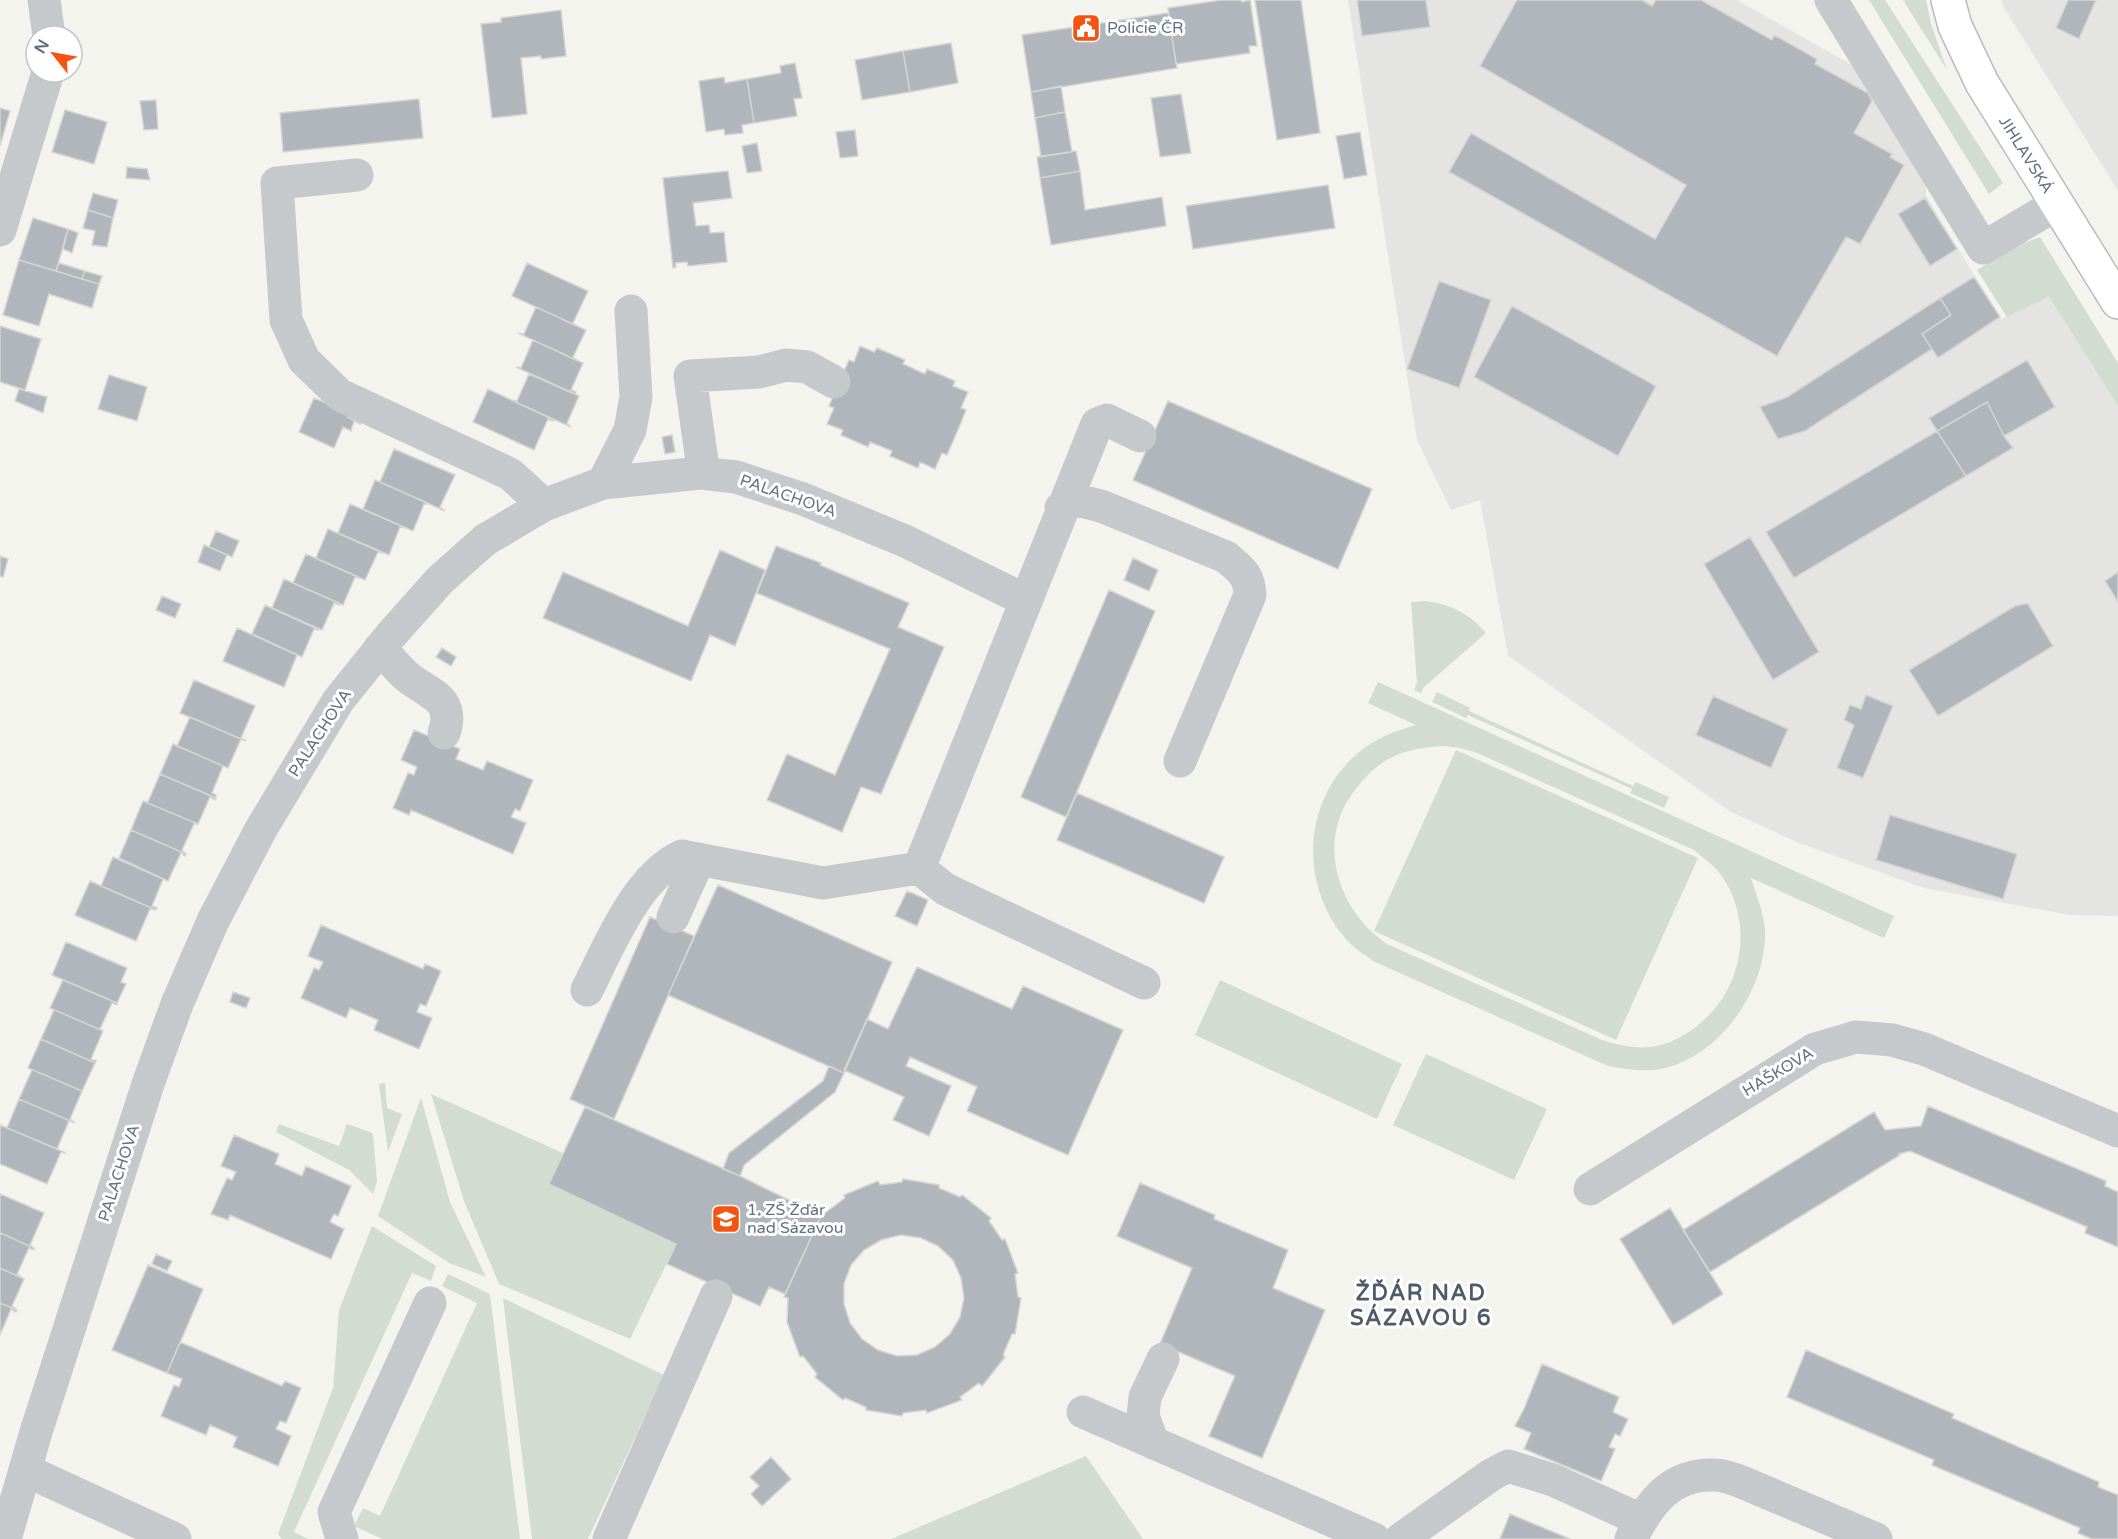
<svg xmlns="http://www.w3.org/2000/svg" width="2118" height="1539" font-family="'Varela Round',sans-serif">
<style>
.built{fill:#e4e5e3}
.green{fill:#d3dcd0;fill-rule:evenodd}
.building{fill:#b0b6bc;stroke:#d5d5d2;stroke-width:1.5;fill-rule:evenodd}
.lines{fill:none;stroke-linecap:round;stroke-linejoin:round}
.major-casing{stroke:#b8bbbf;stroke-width:36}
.minor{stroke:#c6c9cc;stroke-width:33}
.major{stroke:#fff;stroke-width:33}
.labels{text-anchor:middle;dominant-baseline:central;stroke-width:6;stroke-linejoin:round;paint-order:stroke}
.poi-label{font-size:16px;fill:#607183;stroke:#fff;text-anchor:start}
.street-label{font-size:16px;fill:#607183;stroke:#fff}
.district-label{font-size:22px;font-weight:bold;letter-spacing:1.5px;fill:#4e5b68;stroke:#fff}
</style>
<rect width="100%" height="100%" fill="#f4f4ef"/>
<path class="built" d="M1348,0H1737L1870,75L1926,170V196L2001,319L2049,297L2118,406V916L2069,915L1924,888L1799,843L1731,812L1508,656L1480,500L1451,510L1417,440Z
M2002,0H2118V191L2001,3Z"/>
<path class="green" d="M1869,0H1885L2003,183L1989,194Z
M1903,0H1926L1931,24L1947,70Z
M2040,237L2118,363V406L2049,297L2007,317L1977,270L2015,246Z
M1425,601C1450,604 1469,613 1486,633L1424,687L1421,693L1414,690L1417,683L1411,602Z
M1378,682L1894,916L1884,938L1751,878C1756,895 1764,912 1765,931C1767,991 1716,1063 1654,1070C1638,1071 1623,1069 1608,1066L1375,962C1365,955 1354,949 1346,939C1299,886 1302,800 1358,753C1374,739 1395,731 1416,725L1368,703ZM1444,746L1459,748L1475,752L1694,850C1703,858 1714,865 1721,875C1752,918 1745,980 1707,1017C1693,1031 1676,1042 1656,1046C1638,1050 1619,1045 1602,1040L1387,944C1335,908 1314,836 1359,785C1369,773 1380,762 1395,756C1410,749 1427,747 1444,746Z
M1437,692L1470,708L1469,711L1633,786L1636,782L1669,797L1664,808L1630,793L1632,789L1468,715L1466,718L1432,702Z
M1456,750L1698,858L1616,1040L1374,931Z
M1220,980L1402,1064L1377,1119L1195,1035Z
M1426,1054L1547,1109L1514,1180L1393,1125Z
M385,1083L387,1108L402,1114L388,1152L379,1084Z
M431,1094L563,1153L550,1183L676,1244L630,1339L499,1284L464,1201Z
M421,1098L450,1202L486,1277L449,1263L378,1216Z
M279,1124L339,1146L347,1124L370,1132L373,1134L377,1182L373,1194L349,1170L276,1132Z
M372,1226L436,1266L431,1281L412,1273L294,1532L308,1539H282L278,1534L333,1388L339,1310Z
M448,1274L490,1294L520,1539H382L354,1526L363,1508L380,1516L477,1303L442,1286Z
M503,1298L664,1375L588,1539H532Z
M1086,1456L1143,1539H891Z"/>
<path class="building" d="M1222,0H1241L1242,2L1250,0L1257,46H1249L1250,53L1176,64L1168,8Z
M1255,0H1301L1320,133L1277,140Z
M1357,0H1426L1430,27L1362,36Z
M1517,0H1642L1652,6L1656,0H1701L1772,40L1774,35L1817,59L1815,64L1868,93L1872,101L1854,133L1892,154L1890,157L1904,165L1860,244L1846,237L1777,356L1449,172L1471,133L1655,239L1686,185L1480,66Z
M2068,0H2096L2079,39L2056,28Z
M561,10L566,56L541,59V56L521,58L527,114L492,118L481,24L501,22V18Z
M1168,13L1177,68L1031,92L1022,35Z
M951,43L958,83L910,92L903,51Z
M903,51L910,92L862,100L855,60Z
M795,63L802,98L794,99L797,116L754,123L747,79L781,73L780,66Z
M724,77L725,83L747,79L754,123L742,125L743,133L725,135L724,129L706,132L699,81Z
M1061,86L1065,112L1035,118L1031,92Z
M1181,94L1191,153L1160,157L1151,98Z
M419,99L423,138L283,152L280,113Z
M156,100L158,129L144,130L140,101Z
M0,108L10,111L0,146Z
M65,110L107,122L94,164L52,152Z
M1065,112L1072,152L1041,157L1035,118Z
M855,130L858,156L840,158L836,132Z
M1360,132L1367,175L1344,179L1336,136Z
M757,143L762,171L747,173L742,146Z
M1076,151L1080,171L1040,178L1037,157Z
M127,167L147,169L150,180L126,178Z
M728,171L732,198L693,203L696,226L709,225L710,233L724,232L727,262L688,266L687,262L675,263L676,267L673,268L663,178Z
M1080,171L1085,210L1162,197L1166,226L1051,245L1040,178Z
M1328,185L1335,228L1193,249L1186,206Z
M93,193L118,200L113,218L88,210Z
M1925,198L1957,249L1930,266L1898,214Z
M88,210L113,218L107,247L92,245L95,231L83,228Z
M33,218L68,229L56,271L19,260Z
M68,229L78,233L72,253L63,249Z
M19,260L99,284L92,308L49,294L39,326L3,315Z
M59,263L85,271L82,279L56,271Z
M527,263L588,291L573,323L577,326L512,296Z
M85,271L102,276L99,284L82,279Z
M1974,277L2000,317L1938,358L1922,334L1951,315L1940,298Z
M1439,281L1491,300L1459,388L1407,369Z
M1940,298L1951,315L1922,334L1932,349L1805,431L1778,439L1760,407L1787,397Z
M1512,306L1656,386L1618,456L1474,377Z
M536,307L586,330L573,357L578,361L518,333L524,334Z
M0,326L41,339L25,390L0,382Z
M533,340L583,363L571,390L576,392L575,394L516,367L521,368Z
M860,346L874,352L877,348L905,360L903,364L925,374L927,369L955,381L953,386L968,392L961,408L966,410L960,425L947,455L942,453L935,469L920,462L918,468L890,456L892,451L870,442L868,447L841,435L843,430L827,424L834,408L829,406L849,360L854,362Z
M2027,360L2055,407L2004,436L1987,402L1937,431L1929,418Z
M529,374L579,396L567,423L571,427L511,400L517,401Z
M109,375L147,387L137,421L98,409Z
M19,389L47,397L43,413L15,401Z
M488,389L554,420L553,421L548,419L534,450L473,422Z
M314,398L349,413L347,417L359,423L361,420L360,424L354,421L351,431L343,427L334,448L299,432Z
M1168,401L1372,489L1338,569L1133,480Z
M1987,402L2004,436L2013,448L1966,476L1937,431Z
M1937,431L1966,476L1794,578L1766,532Z
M672,435L675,452L665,454L662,437Z
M394,449L455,475L440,507L445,511L380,482Z
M375,480L430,504H424L413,531L363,509Z
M350,504L406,528L400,527L389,555L338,533Z
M328,529L383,553L378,552L365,580L316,558Z
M216,531L239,541L232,557L209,547Z
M1750,537L1819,652L1773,680L1704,564Z
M204,545L227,555L220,571L198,562Z
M776,546L821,563L820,565L909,603L898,627L944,647L881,794L861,787L842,832L767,800L787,754L835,775L890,649L757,593Z
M720,550L765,570L735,646L710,635L691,681L543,618L563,572L688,626Z
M306,554L360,578L355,577L343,605L293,583Z
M0,556L8,559L3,577L0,576Z
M1133,558L1158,570L1149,591L1124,580Z
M2118,572V602L2105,581Z
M284,579L339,603V605L334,603L322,630L272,608Z
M1109,590L1155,611L1066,817L1021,797Z
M162,596L181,604L175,618L156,610Z
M2024,604H2028L2053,646L1938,716L1909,670L2015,606Z
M265,605L319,630L314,629L302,657L252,634Z
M237,628L297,655L284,687L223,661Z
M442,648L456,657L451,666L436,657Z
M194,680L255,706L241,738L246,741L180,713Z
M1866,695L1893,706L1863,778L1837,768L1854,725L1844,720L1850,705L1861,709Z
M1713,696L1788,729L1771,768L1696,735Z
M190,717L241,739L228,768L177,746Z
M414,730L460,749L456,759L483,770L487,761L533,780L520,811L515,809L511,817L526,823L513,854L411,810L409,815L393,808L408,773L414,775L417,767L401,760Z
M173,744L223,766L212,793L216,795V798L160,774Z
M160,774L216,798L215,800L210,797L198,824L143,801L148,802Z
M1077,793L1224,857L1204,903L1057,840Z
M143,801L198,824H194L182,850L186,854L131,830Z
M1890,815L2017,854L2003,899L1876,860Z
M131,830L186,854L185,856L181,853L168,881L119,858Z
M113,857L163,879L152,906L157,908L156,910L101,886Z
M90,881L156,910L150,909L136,941L75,915Z
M718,885L892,962L844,1073L668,995Z
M907,891L928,900L917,926L895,916Z
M650,917L694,936L614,1119L570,1099Z
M321,925L423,969L425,964L441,971L426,1006L420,1004L417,1012L432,1018L419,1049L374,1030L378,1020L350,1008L346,1018L301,998L314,968L319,970L323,962L308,956Z
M66,942L127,968L121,982L126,984L117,1003L52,975Z
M917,967L1012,1009L1023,986L1123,1030L1068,1155L967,1111L977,1087L910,1057L906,1066L951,1086L929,1136L893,1120L904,1097L844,1070L867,1019L888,1029Z
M63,980L117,1003V1005L112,1003L100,1029L103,1031L50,1008Z
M233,992L250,998L246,1008L230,1002Z
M50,1008L103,1031L91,1059L96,1061L95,1063L41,1039L54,1010Z
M41,1039L95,1063L82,1091L28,1068Z
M829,1066L844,1073L835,1092L744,1165L740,1176L723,1169L729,1153L823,1081Z
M28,1068L82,1091L70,1119L75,1123L19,1099L32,1070Z
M19,1099L75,1123L69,1121L57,1149L7,1128Z
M1928,1106L2106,1181L2105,1186L2118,1192V1247L2085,1233L2087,1227L1910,1151L1899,1154L1900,1155L1710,1272L1683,1230L1874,1112L1885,1130L1921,1126Z
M585,1107L740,1176L821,1216L785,1294L769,1287L760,1306L667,1264L676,1244L549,1184Z
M0,1125L66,1153L61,1152L47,1184L0,1164Z
M234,1135L279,1154L275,1164L302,1176L306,1166L351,1186L338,1216L334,1214L330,1222L344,1229L331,1259L230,1215L228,1220L211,1214L227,1178L232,1180L236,1172L221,1166Z
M903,1179L939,1185V1188L960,1197L962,1195L991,1218L989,1221L1002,1240L1005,1239L1018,1273L1015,1274L1018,1297L1021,1298L1015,1334H1012L1003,1355L1005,1357L982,1386L979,1383L960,1397L962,1400L927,1413L926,1410L903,1413L902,1416L866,1410V1407L845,1398L843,1400L815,1377L817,1374L803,1356L800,1357L787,1322L788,1298L784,1297L821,1216L845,1198L844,1195L878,1181L880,1185L902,1182ZM901,1235L921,1238L938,1246L953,1260L961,1278L964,1298L960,1317L950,1334L935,1347L917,1355L897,1356L878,1350L862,1339L850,1323L844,1304V1284L851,1265L864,1250L881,1240Z
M1140,1183L1215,1215L1214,1219L1288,1250L1273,1288L1325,1310L1262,1458L1209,1436L1235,1376L1160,1344L1192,1268L1117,1236Z
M0,1194L44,1213L30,1245L34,1248L0,1233Z
M1670,1208L1723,1294L1673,1325L1620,1239Z
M0,1233L34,1248V1250L29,1248L17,1274L24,1279L0,1268Z
M156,1254L172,1261L167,1271L152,1264Z
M148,1265L203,1289L167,1373L112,1350Z
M0,1268L24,1279L12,1306L17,1310L0,1303Z
M0,1303L17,1310L16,1312L11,1309L0,1335Z
M180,1342L282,1386L285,1381L301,1388L286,1423L280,1421L276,1429L291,1436L278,1466L233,1447L237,1437L210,1425L206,1435L161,1416L174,1385L179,1387L182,1379L167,1373Z
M1806,1350L1954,1414L1952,1418L2099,1482L2098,1487L2118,1495V1539H2092L2078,1533L2080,1528L1932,1465L1934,1460L1787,1397Z
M1542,1364L1619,1397L1613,1412L1628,1419L1620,1436L1615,1434L1609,1447L1615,1449L1601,1481L1524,1449L1531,1433L1515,1426L1524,1409Z
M771,1457L791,1479L762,1506L751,1494L759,1486L750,1477Z
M1510,1514L1570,1539H1500Z"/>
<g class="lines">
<g class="major-casing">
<path id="major" d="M1948,0L1955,26L1982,83L2118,302"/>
</g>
<path class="minor" d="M44,0L49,36
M1831,0L1983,248L2057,204
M357,175L277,183L286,320L304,360L340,395L510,474L544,505
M0,230L48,72
M701,473L702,461L690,376L759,372L786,365L807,367L834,382
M603,483L630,430L636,397L631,311
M1061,508L1077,500L1101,506L1226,557C1241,570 1249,574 1250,595L1180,761
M380,648C390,658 399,671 410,679C432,695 455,700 444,733
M919,868L1097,424L1107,420L1140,436
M673,917L699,859
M587,990C608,948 637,876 682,856L823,883L919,868L945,889L1144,983
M1590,1189L1815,1049L1856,1037L1892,1040L1924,1049L2118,1131
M1083,1412L1374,1539
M1153,1443L1143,1416L1145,1397L1163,1359
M25,1470L175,1539
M5,1539L36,1432L148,1084L177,1004L213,921L261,829L338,701L391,635L440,580L485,540L544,505L603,483L701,473L736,477L803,499L905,541L1025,600
M342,1539L334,1512L430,1303
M609,1539L716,1296
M1401,1539L1491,1475L1508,1466L1553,1480L1641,1520
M1631,1539C1649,1504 1670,1473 1715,1475C1722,1475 1730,1478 1737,1480L1876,1539"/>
<use href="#major" class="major"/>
</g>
<defs>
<g id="civic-square" transform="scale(1.5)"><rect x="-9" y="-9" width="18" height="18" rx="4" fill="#f4540f" stroke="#fff"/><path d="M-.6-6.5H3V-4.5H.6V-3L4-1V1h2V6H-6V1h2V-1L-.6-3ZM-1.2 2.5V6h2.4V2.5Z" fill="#fff"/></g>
<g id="school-square" transform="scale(1.5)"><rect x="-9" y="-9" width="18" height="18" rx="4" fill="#f4540f" stroke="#fff"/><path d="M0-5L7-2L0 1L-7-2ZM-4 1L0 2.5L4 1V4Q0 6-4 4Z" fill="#fff"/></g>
</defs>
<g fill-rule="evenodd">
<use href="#civic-square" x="1086" y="28"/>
<use href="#school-square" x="726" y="1219"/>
</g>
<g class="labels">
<g class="poi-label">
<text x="1107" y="28">Policie ČR</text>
<text x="747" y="1210">1. ZŠ Žďár<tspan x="747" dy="18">nad Sázavou</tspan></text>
</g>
<g class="street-label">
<text transform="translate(2026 155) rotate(58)">JIHLAVSKÁ</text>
<text transform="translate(788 496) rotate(19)">PALACHOVA</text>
<text transform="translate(320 733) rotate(-57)">PALACHOVA</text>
<text transform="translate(1778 1072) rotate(-31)">HAŠKOVA</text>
<text transform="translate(119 1173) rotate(-72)">PALACHOVA</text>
</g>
<g class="district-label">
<text x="1421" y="1293">ŽĎÁR NAD<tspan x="1421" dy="25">SÁZAVOU 6</tspan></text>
</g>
</g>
<g transform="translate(54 54) rotate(301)"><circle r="28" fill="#ffffff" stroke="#bfc6cd" stroke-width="1.5"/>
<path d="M0-4.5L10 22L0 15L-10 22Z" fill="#f4540f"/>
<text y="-9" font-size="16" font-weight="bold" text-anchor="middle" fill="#607183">N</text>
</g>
</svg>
